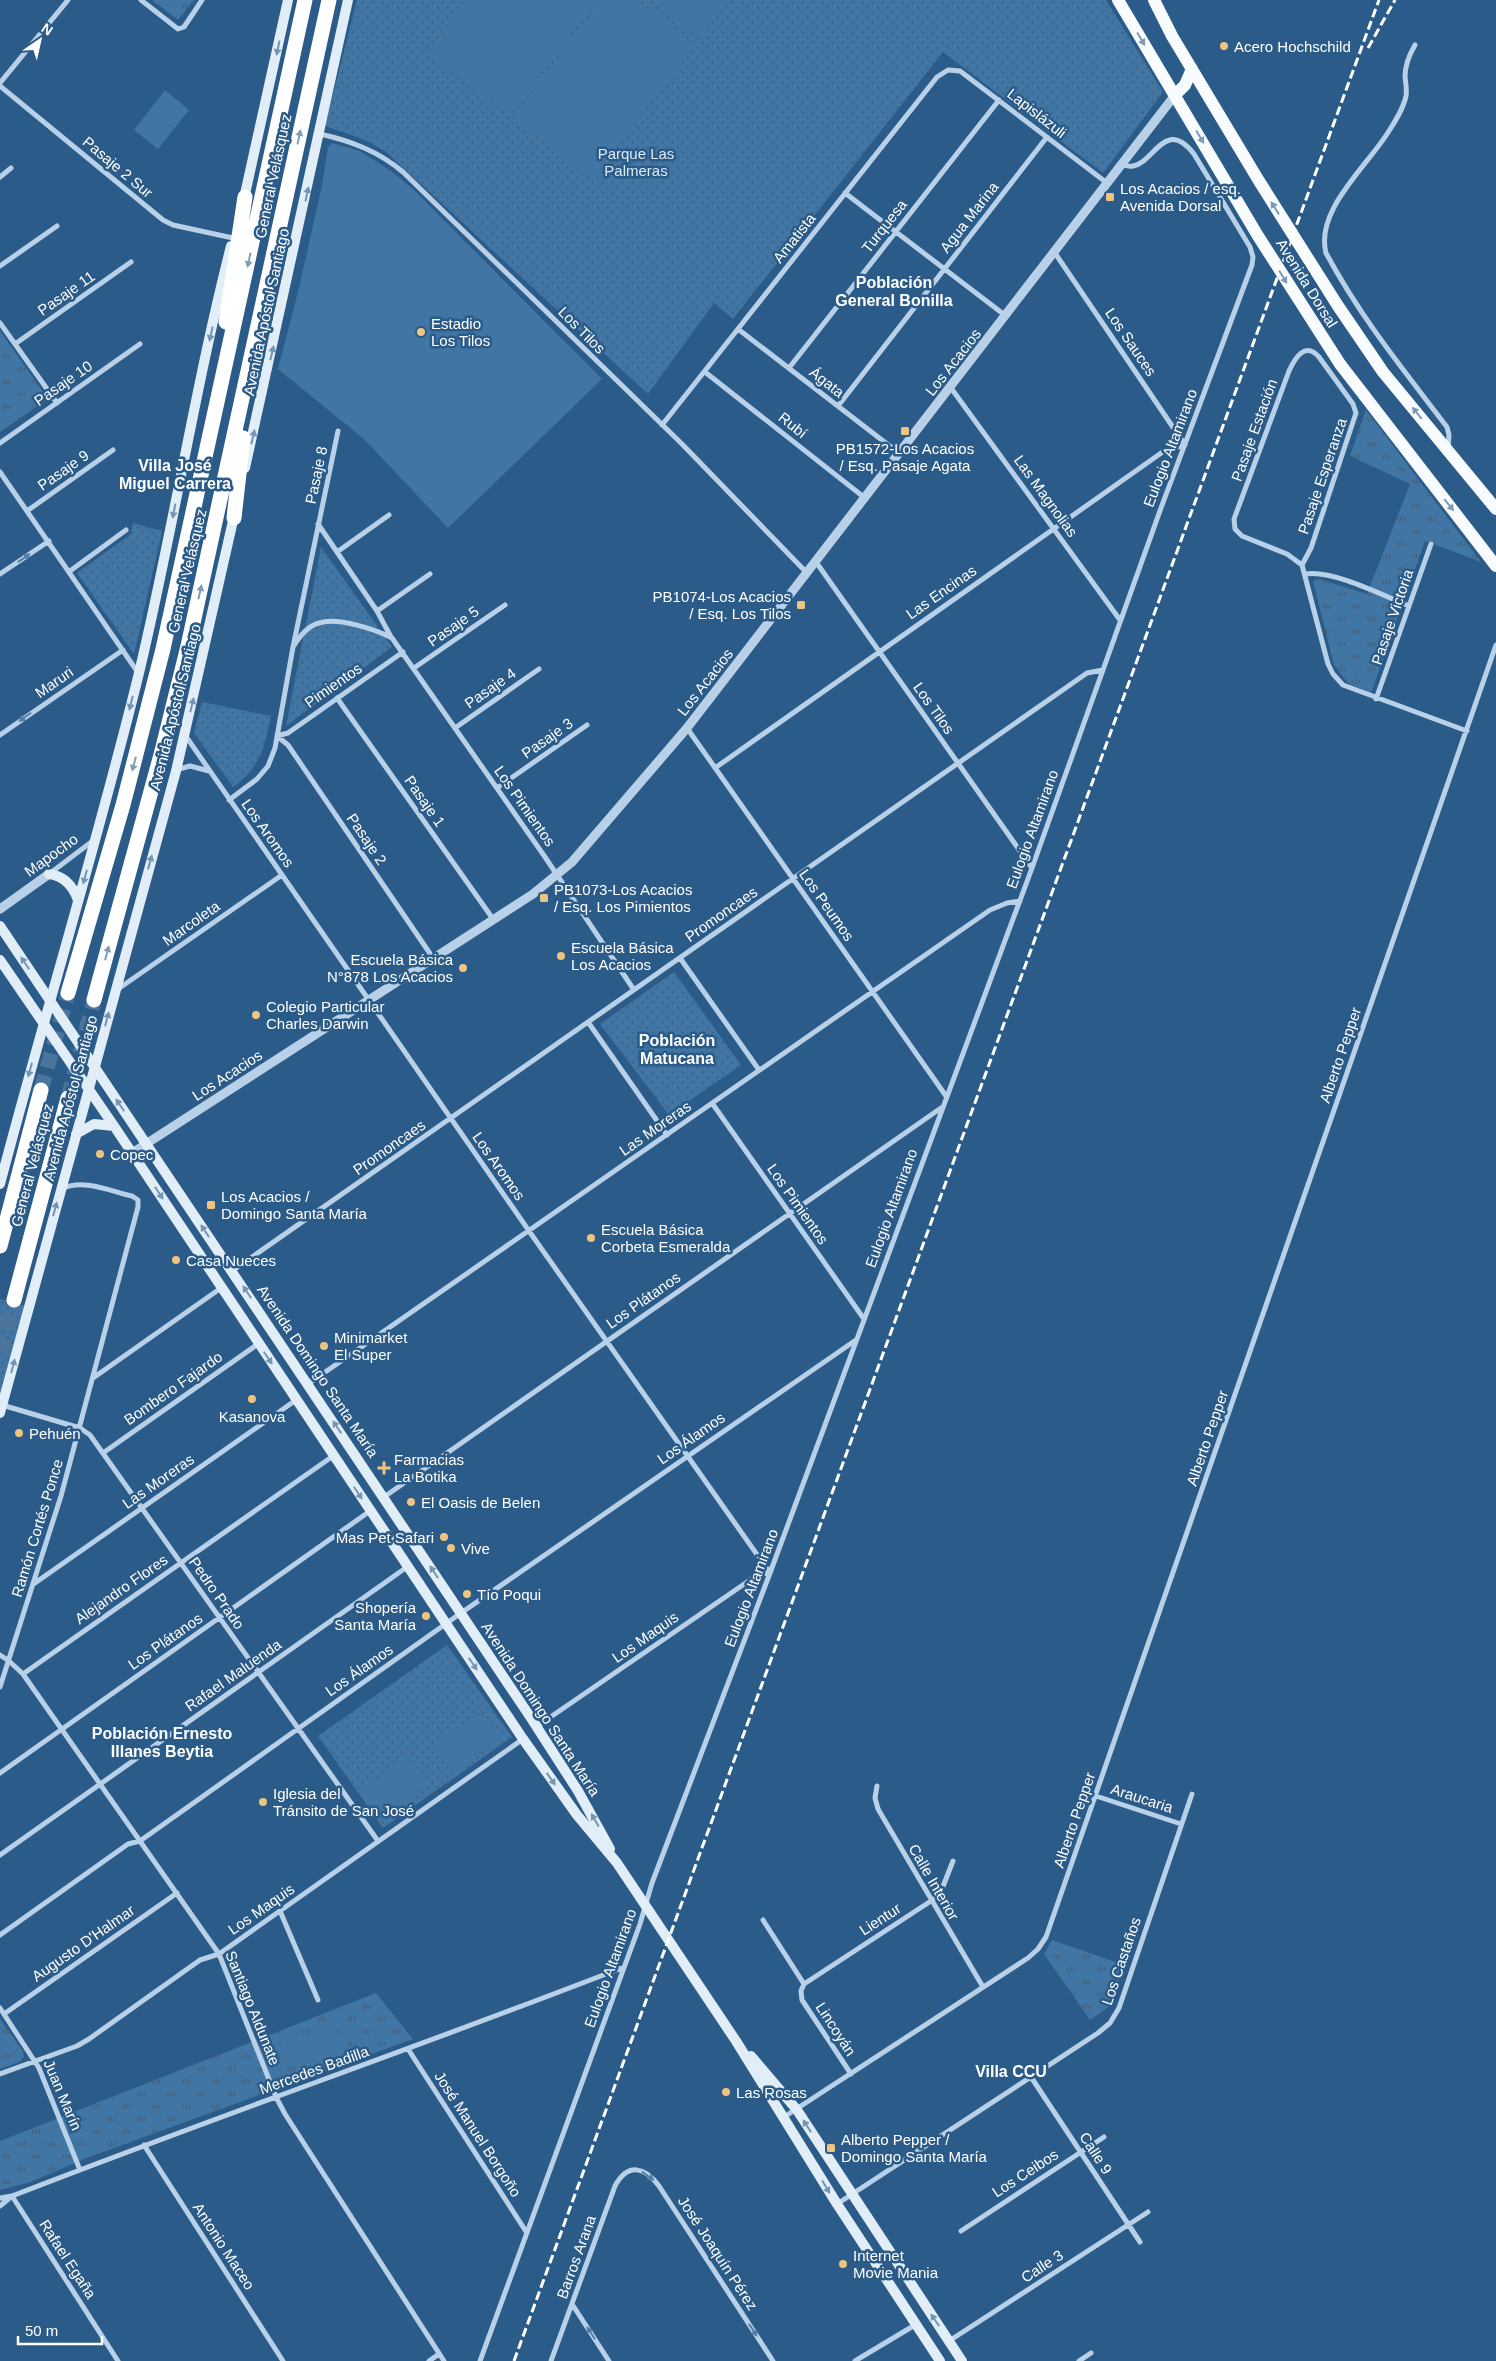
<svg xmlns="http://www.w3.org/2000/svg" width="1496" height="2361" font-family="Helvetica,sans-serif">
<style>
.grass{fill:url(#grass-tufts)}
.park{fill:url(#park-dots)}
.pitch{fill:#4075a4}
.lines{fill:none;stroke-linecap:round;stroke-linejoin:round}
.motorway-tunnel{stroke:#4b749a;stroke-width:15;stroke-dasharray:15 8;stroke-linecap:butt}
.minor{stroke:#b8d1e8;stroke-width:5}
.tertiary{stroke:#b8d1e8;stroke-width:9}
.secondary{stroke:#e1edf7;stroke-width:10}
.primary{stroke:#f9fcfe;stroke-width:12}
.motorway{stroke:#fff;stroke-width:15}
.rail{stroke:#fff;stroke-width:3;stroke-dasharray:9 4;stroke-linecap:butt}
.oneway{fill:#7d9bb7}
.oneway2{fill:#7495b4}
.oneway3{fill:#809db8}
.oneway4{fill:#557ea5}
.poi-dot{fill:#eec580;stroke:#2b5b88;stroke-width:2}
.labels{text-anchor:middle;dominant-baseline:central;stroke-width:5;stroke-linejoin:round;paint-order:stroke}
.poi-label{font-size:15px;fill:#fff;stroke:#2b5b88;text-anchor:start}
.street-label{font-size:15px;fill:#fff;stroke:#2b5b88}
.park-label{font-size:15px;fill:#dbeaf7;stroke:#2b5b88}
.neighbourhood-label{font-size:16px;font-weight:bold;fill:#fff;stroke:#2b5b88}
</style>
<defs>
<pattern id="grass-tufts" width="24" height="20" patternUnits="userSpaceOnUse" patternTransform="scale(1.25)"><rect width="24" height="20" fill="#4075a4"/><path d="M3 7l-1-3M5 7V3M7 7l1-3M15 17l-1-3M17 17v-4M19 17l1-3" fill="none" stroke="#475e74"/></pattern>
<pattern id="park-dots" width="8" height="8" patternUnits="userSpaceOnUse" patternTransform="scale(1.25)"><rect width="8" height="8" fill="#4075a4"/><path d="M2 2h.1M6 6h.1" fill="none" stroke="#475e74" stroke-width="1.8" stroke-linecap="round"/></pattern>
</defs>
<rect width="100%" height="100%" fill="#2b5b88"/>
<path class="grass" d="M152,0H194L178,20Z
M0,331L48,399L0,432Z
M1366,410L1481,562L1425,541L1371,693L1348,683L1334,665L1313,581L1319,579L1367,594L1410,484L1350,456Z
M1052,1940L1124,1965L1110,2006L1090,2020L1044,1954Z
M376,1993L413,2039L84,2159L31,2182L0,2190V2141Z
M0,2019L23,2051L24,2057L19,2062L0,2069Z"/>
<path class="park" d="M357,0H1106L1163,92L1103,173L943,52L733,319L714,303L648,394L385,151L365,140L325,126Z
M133,523L162,531L134,654L77,573L131,534Z
M321,547L392,647L286,726Z
M202,702L271,716C264,749 261,766 233,787L194,733Z
M674,972L741,1065L669,1115L600,1024Z
M0,1299L25,1306L0,1400Z
M447,1645L512,1737L383,1828L318,1736Z"/>
<path class="pitch" d="M469,0H597L508,115L428,53Z
M602,0H637L695,45L591,179L512,118Z
M652,0H729L700,38Z
M165,90L189,110L158,149L134,130Z
M332,143L360,151L391,171L414,190L602,379L448,528L365,440L278,369L299,288L322,185L328,147Z
M481,1712L500,1739L452,1773L432,1745Z
M408,1757L428,1785L379,1818L360,1791Z
M335,2025L346,2055L298,2073L287,2044Z"/>
<g class="lines">
<path class="motorway-tunnel" d="M41,1090L68,993
M68,1098L94,1000
M0,1352L14,1300"/>
<path class="minor" d="M141,0L178,29L184,27L202,0
M1415,45C1409,55 1405,65 1405,77C1406,84 1407,90 1406,96C1403,110 1394,123 1387,134C1366,167 1315,211 1326,253C1361,318 1402,368 1447,427L1449,435L1448,448
M0,83L68,0
M0,86L163,220L173,225L233,238
M320,134C351,141 378,151 403,172L682,444L807,573
M0,177L11,168
M845,193L1006,316
M1055,253L1185,445
M0,266L57,226
M0,323L57,403
M738,329L900,454
M15,344L131,262
M789,368L999,100
M705,372L865,498
M951,388L1120,620
M838,406L1047,137
M662,425L937,77L948,70L960,71L1107,183
M0,443L140,344
M0,472L139,674
M27,511L113,450
M318,524L377,611L391,637
M337,552L389,515
M816,562L1032,868
M1302,565L1311,548L1356,413L1353,404L1319,357C1305,341 1295,358 1289,371L1234,519L1235,529L1242,536L1287,554L1302,565L1328,664L1333,674L1343,685L1467,731
M70,571L126,530
M0,574L49,541
M1306,574C1333,570 1382,595 1409,606
M377,611L430,574
M293,647C299,637 307,626 319,623C337,617 375,629 392,638L545,857L634,990
M414,668L505,605
M337,698L493,919
M1376,699L1431,544
M455,728L539,669
M687,728L946,1096
M0,735L123,650
M185,735L529,1231L770,1573
M277,736L288,745L433,958
M277,736L288,733L403,652
M715,768L1164,451L1185,445
M176,770L190,766L209,771
M497,788L587,725
M229,800L257,779L268,766L275,748L293,647L338,431
M49,874L94,840
M680,958L759,1070
M118,989L282,875
M588,1022L667,1135
M712,1103L864,1319
M232,1271L1087,673L1103,670
M93,1378L221,1288
M308,1384L990,910L1007,903L1020,901
M2,1405L80,1428L90,1435L378,1841
M103,1453L258,1344
M384,1497L941,1108
M35,1583L296,1400
M0,1655L9,1661L23,1674L219,1954L276,2097L285,2114L444,2361
M23,1674L333,1456
M0,1687L61,1496L138,1207V1200L132,1196C110,1191 83,1178 61,1189
M536,1727L753,1578L760,1574L770,1573
M0,1773L370,1511
M877,1786L875,1798L878,1809L983,1987
M1096,1796L1181,1824
M0,1855L407,1567
M280,1911L318,2000
M763,1920L804,1984
M0,1935L128,1844L140,1841L461,1613L856,1340
M804,1984L934,1899L942,1889L953,1861
M804,1984L801,1991L802,2000L851,2074
M0,2008L39,2068L80,2170
M4,2014L177,1893
M408,2049L527,2233
M0,2074L77,2046L89,2039L200,1960L219,1954L523,1739
M1031,2077L1140,2242
M784,2117L1028,1958L1038,1949L1046,1937L1496,645
M144,2145L283,2361
M0,2198L12,2196C215,2117 421,2046 624,1967
M837,2204L1098,2033L1110,2023L1119,2008L1192,1794
M0,2206L12,2196L118,2361
M961,2231L1104,2137
M572,2304L609,2361
M949,2341L1148,2212
M429,2361L439,2354
M480,2361L640,1924L652,1883L770,1573L1032,868L1161,508L1252,265L1253,257L1250,247L1194,154C1165,117 1155,162 1133,166C1129,167 1125,165 1121,165
M551,2361L615,2186C628,2162 645,2167 659,2186L773,2361
M855,2361L915,2325
M1079,2361L1091,2353"/>
<path class="tertiary" d="M0,909L49,874
M132,1153L533,894L572,862L687,728L1175,95"/>
<path class="secondary" d="M243,203L288,0
M245,468L348,0
M49,874C64,876 73,886 78,900
M0,926L529,1715L578,1791L610,1849
M0,960L114,1126L523,1739L577,1815L617,1863L736,2041L837,2204L940,2361
M76,1134L94,1124L114,1126
M0,1184C45,1013 97,844 139,673C173,531 195,387 231,246
M0,1413L176,771L235,512
M751,2056L797,2110L962,2361"/>
<path class="primary" d="M1118,0L1258,236L1340,364L1496,566
M1154,0L1172,36L1259,181L1338,306L1383,372L1496,509
M1175,95L1185,85L1192,69"/>
<path class="motorway" d="M226,322L245,197
M234,518L243,438
M68,993L123,805L163,649L305,0
M94,1000L162,751L188,646L329,0
M0,1246L41,1090
M14,1300L68,1098"/>
<path class="rail" d="M1368,48L1395,0
M514,2361L1379,0"/>
</g>
<defs><path id="oneway-solid" d="M-6-.8H1V-3.2L6.5 0L1 3.2V.8H-6Z" transform="scale(1.25)"/></defs>
<g class="oneway">
<use href="#oneway-solid" transform="translate(1141 39) rotate(59)"/>
<use href="#oneway-solid" transform="translate(1200 137) rotate(59)"/>
<use href="#oneway-solid" transform="translate(1275 208) rotate(-122)"/>
<use href="#oneway-solid" transform="translate(1283 277) rotate(59)"/>
<use href="#oneway-solid" transform="translate(1417 413) rotate(-129)"/>
<use href="#oneway-solid" transform="translate(1449 505) rotate(51)"/>
</g>
<g class="oneway2">
<use href="#oneway-solid" transform="translate(278 48) rotate(102)"/>
<use href="#oneway-solid" transform="translate(307 194) rotate(-78)"/>
<use href="#oneway-solid" transform="translate(211 334) rotate(102)"/>
<use href="#oneway-solid" transform="translate(272 353) rotate(-77)"/>
<use href="#oneway-solid" transform="translate(253 437) rotate(-77)"/>
<use href="#oneway-solid" transform="translate(174 511) rotate(101)"/>
<use href="#oneway-solid" transform="translate(131 703) rotate(104)"/>
<use href="#oneway-solid" transform="translate(192 705) rotate(-76)"/>
<use href="#oneway-solid" transform="translate(150 862) rotate(-75)"/>
<use href="#oneway-solid" transform="translate(85 877) rotate(105)"/>
<use href="#oneway-solid" transform="translate(25 963) rotate(-124)"/>
<use href="#oneway-solid" transform="translate(107 1019) rotate(-75)"/>
<use href="#oneway-solid" transform="translate(30 1070) rotate(105)"/>
<use href="#oneway-solid" transform="translate(120 1105) rotate(-124)"/>
<use href="#oneway-solid" transform="translate(159 1193) rotate(57)"/>
<use href="#oneway-solid" transform="translate(55 1209) rotate(-75)"/>
<use href="#oneway-solid" transform="translate(205 1231) rotate(-124)"/>
<use href="#oneway-solid" transform="translate(247 1292) rotate(-124)"/>
<use href="#oneway-solid" transform="translate(268 1358) rotate(56)"/>
<use href="#oneway-solid" transform="translate(13 1366) rotate(-75)"/>
<use href="#oneway-solid" transform="translate(337 1427) rotate(-124)"/>
<use href="#oneway-solid" transform="translate(358 1493) rotate(56)"/>
<use href="#oneway-solid" transform="translate(434 1572) rotate(-124)"/>
<use href="#oneway-solid" transform="translate(473 1664) rotate(56)"/>
<use href="#oneway-solid" transform="translate(551 1779) rotate(55)"/>
<use href="#oneway-solid" transform="translate(595 1820) rotate(-120)"/>
<use href="#oneway-solid" transform="translate(807 2126) rotate(-123)"/>
<use href="#oneway-solid" transform="translate(826 2187) rotate(59)"/>
<use href="#oneway-solid" transform="translate(935 2320) rotate(-124)"/>
</g>
<g class="oneway3">
<use href="#oneway-solid" transform="translate(299 137) rotate(-78)"/>
<use href="#oneway-solid" transform="translate(249 260) rotate(102)"/>
<use href="#oneway-solid" transform="translate(200 592) rotate(-77)"/>
<use href="#oneway-solid" transform="translate(134 764) rotate(105)"/>
<use href="#oneway-solid" transform="translate(107 953) rotate(-75)"/>
</g>
<g class="oneway4">
<use href="#oneway-solid" transform="translate(24 558) rotate(-34)"/>
<use href="#oneway-solid" transform="translate(25 717) rotate(145)"/>
<use href="#oneway-solid" transform="translate(648 2176) rotate(36)"/>
<use href="#oneway-solid" transform="translate(753 2330) rotate(57)"/>
<use href="#oneway-solid" transform="translate(591 2333) rotate(-123)"/>
</g>
<g class="poi-dot">
<circle cx="1224" cy="46" r="5"/>
<rect x="1105" y="192" width="10" height="10" rx="2.5"/>
<circle cx="421" cy="332" r="5"/>
<rect x="900" y="426" width="10" height="10" rx="2.5"/>
<rect x="796" y="600" width="10" height="10" rx="2.5"/>
<rect x="539" y="893" width="10" height="10" rx="2.5"/>
<circle cx="561" cy="956" r="5"/>
<circle cx="463" cy="968" r="5"/>
<circle cx="256" cy="1015" r="5"/>
<circle cx="100" cy="1154" r="5"/>
<rect x="206" y="1200" width="10" height="10" rx="2.5"/>
<circle cx="591" cy="1238" r="5"/>
<circle cx="176" cy="1260" r="5"/>
<circle cx="324" cy="1346" r="5"/>
<circle cx="252" cy="1399" r="5"/>
<circle cx="19" cy="1433" r="5"/>
<path d="M381.5 1460.5h5v5h5v5h-5v5h-5v-5h-5v-5h5z"/>
<circle cx="411" cy="1502" r="5"/>
<circle cx="444" cy="1537" r="5"/>
<circle cx="451" cy="1548" r="5"/>
<circle cx="467" cy="1594" r="5"/>
<circle cx="426" cy="1616" r="5"/>
<circle cx="263" cy="1802" r="5"/>
<circle cx="726" cy="2092" r="5"/>
<rect x="826" y="2143" width="10" height="10" rx="2.5"/>
<circle cx="843" cy="2264" r="5"/>
</g>
<g class="labels">
<g class="poi-label">
<text x="1234" y="46">Acero Hochschild</text>
<text x="1120" y="188">Los Acacios / esq.<tspan x="1120" dy="17">Avenida Dorsal</tspan></text>
<text x="431" y="323">Estadio<tspan x="431" dy="17">Los Tilos</tspan></text>
<text x="905" y="448" text-anchor="middle">PB1572-Los Acacios<tspan x="905" dy="17">/ Esq. Pasaje Agata</tspan></text>
<text x="791" y="596" text-anchor="end">PB1074-Los Acacios<tspan x="791" dy="17">/ Esq. Los Tilos</tspan></text>
<text x="554" y="889">PB1073-Los Acacios<tspan x="554" dy="17">/ Esq. Los Pimientos</tspan></text>
<text x="571" y="947">Escuela Básica<tspan x="571" dy="17">Los Acacios</tspan></text>
<text x="453" y="959" text-anchor="end">Escuela Básica<tspan x="453" dy="17">N°878 Los Acacios</tspan></text>
<text x="266" y="1006">Colegio Particular<tspan x="266" dy="17">Charles Darwin</tspan></text>
<text x="110" y="1154">Copec</text>
<text x="221" y="1196">Los Acacios /<tspan x="221" dy="17">Domingo Santa María</tspan></text>
<text x="601" y="1229">Escuela Básica<tspan x="601" dy="17">Corbeta Esmeralda</tspan></text>
<text x="186" y="1260">Casa Nueces</text>
<text x="334" y="1337">Minimarket<tspan x="334" dy="17">El Super</tspan></text>
<text x="252" y="1416" text-anchor="middle">Kasanova</text>
<text x="29" y="1433">Pehuén</text>
<text x="394" y="1459">Farmacias<tspan x="394" dy="17">La Botika</tspan></text>
<text x="421" y="1502">El Oasis de Belen</text>
<text x="434" y="1537" text-anchor="end">Mas Pet Safari</text>
<text x="461" y="1548">Vive</text>
<text x="477" y="1594">Tío Poqui</text>
<text x="416" y="1607" text-anchor="end">Shopería<tspan x="416" dy="17">Santa María</tspan></text>
<text x="273" y="1793">Iglesia del<tspan x="273" dy="17">Tránsito de San José</tspan></text>
<text x="736" y="2092">Las Rosas</text>
<text x="841" y="2139">Alberto Pepper /<tspan x="841" dy="17">Domingo Santa María</tspan></text>
<text x="853" y="2255">Internet<tspan x="853" dy="17">Movie Mania</tspan></text>
</g>
<g class="street-label">
<text transform="translate(1037 113) rotate(38)">Lapislázuli</text>
<text transform="translate(118 167) rotate(40)">Pasaje 2 Sur</text>
<text transform="translate(273 176) rotate(-78)">General Velásquez</text>
<text transform="translate(969 217) rotate(-52)">Agua Marina</text>
<text transform="translate(884 226) rotate(-52)">Turquesa</text>
<text transform="translate(794 238) rotate(-52)">Amatista</text>
<text transform="translate(1307 283) rotate(58)">Avenida Dorsal</text>
<text transform="translate(66 293) rotate(-35)">Pasaje 11</text>
<text transform="translate(266 312) rotate(-78)">Avenida Apóstol Santiago</text>
<text transform="translate(582 330) rotate(45)">Los Tilos</text>
<text transform="translate(1131 342) rotate(56)">Los Sauces</text>
<text transform="translate(953 362) rotate(-52)">Los Acacios</text>
<text transform="translate(827 382) rotate(38)">Ágata</text>
<text transform="translate(63 383) rotate(-35)">Pasaje 10</text>
<text transform="translate(793 425) rotate(38)">Rubí</text>
<text transform="translate(1254 430) rotate(-70)">Pasaje Estación</text>
<text transform="translate(1170 448) rotate(-69)">Eulogio Altamirano</text>
<text transform="translate(63 470) rotate(-35)">Pasaje 9</text>
<text transform="translate(316 475) rotate(-78)">Pasaje 8</text>
<text transform="translate(1322 476) rotate(-71)">Pasaje Esperanza</text>
<text transform="translate(1046 496) rotate(54)">Las Magnolias</text>
<text transform="translate(187 571) rotate(-77)">General Velásquez</text>
<text transform="translate(941 592) rotate(-35)">Las Encinas</text>
<text transform="translate(1392 617) rotate(-71)">Pasaje Victoria</text>
<text transform="translate(453 626) rotate(-35)">Pasaje 5</text>
<text transform="translate(54 682) rotate(-35)">Maruri</text>
<text transform="translate(705 682) rotate(-52)">Los Acacios</text>
<text transform="translate(333 685) rotate(-35)">Pimientos</text>
<text transform="translate(490 688) rotate(-35)">Pasaje 4</text>
<text transform="translate(175 707) rotate(-76)">Avenida Apóstol Santiago</text>
<text transform="translate(934 708) rotate(55)">Los Tilos</text>
<text transform="translate(547 738) rotate(-35)">Pasaje 3</text>
<text transform="translate(425 801) rotate(55)">Pasaje 1</text>
<text transform="translate(525 806) rotate(55)">Los Pimientos</text>
<text transform="translate(1032 829) rotate(-70)">Eulogio Altamirano</text>
<text transform="translate(268 833) rotate(55)">Los Aromos</text>
<text transform="translate(367 839) rotate(56)">Pasaje 2</text>
<text transform="translate(51 855) rotate(-36)">Mapocho</text>
<text transform="translate(827 905) rotate(55)">Los Peumos</text>
<text transform="translate(721 914) rotate(-35)">Promoncaes</text>
<text transform="translate(191 923) rotate(-35)">Marcoleta</text>
<text transform="translate(1340 1055) rotate(-71)">Alberto Pepper</text>
<text transform="translate(227 1075) rotate(-33)">Los Acacios</text>
<text transform="translate(70 1098) rotate(-75)">Avenida Apóstol Santiago</text>
<text transform="translate(655 1128) rotate(-35)">Las Moreras</text>
<text transform="translate(389 1147) rotate(-35)">Promoncaes</text>
<text transform="translate(32 1165) rotate(-75)">General Velásquez</text>
<text transform="translate(499 1166) rotate(55)">Los Aromos</text>
<text transform="translate(798 1204) rotate(55)">Los Pimientos</text>
<text transform="translate(891 1208) rotate(-70)">Eulogio Altamirano</text>
<text transform="translate(643 1300) rotate(-35)">Los Plátanos</text>
<text transform="translate(318 1371) rotate(56)">Avenida Domingo Santa María</text>
<text transform="translate(173 1388) rotate(-35)">Bombero Fajardo</text>
<text transform="translate(691 1438) rotate(-35)">Los Álamos</text>
<text transform="translate(1207 1438) rotate(-71)">Alberto Pepper</text>
<text transform="translate(158 1481) rotate(-35)">Las Moreras</text>
<text transform="translate(37 1528) rotate(-73)">Ramón Cortés Ponce</text>
<text transform="translate(751 1588) rotate(-69)">Eulogio Altamirano</text>
<text transform="translate(121 1589) rotate(-35)">Alejandro Flores</text>
<text transform="translate(217 1593) rotate(55)">Pedro Prado</text>
<text transform="translate(645 1637) rotate(-35)">Los Maquis</text>
<text transform="translate(165 1641) rotate(-35)">Los Plátanos</text>
<text transform="translate(359 1670) rotate(-35)">Los Álamos</text>
<text transform="translate(233 1675) rotate(-35)">Rafael Maluenda</text>
<text transform="translate(541 1709) rotate(57)">Avenida Domingo Santa María</text>
<text transform="translate(1142 1798) rotate(18)">Araucaria</text>
<text transform="translate(1074 1820) rotate(-71)">Alberto Pepper</text>
<text transform="translate(934 1882) rotate(60)">Calle Interior</text>
<text transform="translate(261 1909) rotate(-35)">Los Maquis</text>
<text transform="translate(880 1919) rotate(-33)">Lientur</text>
<text transform="translate(83 1943) rotate(-35)">Augusto D'Halmar</text>
<text transform="translate(1121 1961) rotate(-71)">Los Castaños</text>
<text transform="translate(610 1968) rotate(-70)">Eulogio Altamirano</text>
<text transform="translate(253 2008) rotate(68)">Santiago Aldunate</text>
<text transform="translate(836 2029) rotate(57)">Lincoyán</text>
<text transform="translate(314 2070) rotate(-20)">Mercedes Badilla</text>
<text transform="translate(63 2095) rotate(67)">Juan Marín</text>
<text transform="translate(478 2134) rotate(57)">José Manuel Borgoño</text>
<text transform="translate(1096 2153) rotate(57)">Calle 9</text>
<text transform="translate(1025 2173) rotate(-33)">Los Ceibos</text>
<text transform="translate(224 2246) rotate(57)">Antonio Maceo</text>
<text transform="translate(718 2253) rotate(57)">José Joaquín Pérez</text>
<text transform="translate(576 2257) rotate(-70)">Barros Arana</text>
<text transform="translate(68 2259) rotate(57)">Rafael Egaña</text>
<text transform="translate(1042 2266) rotate(-33)">Calle 3</text>
</g>
<g class="park-label">
<text x="636" y="153">Parque Las<tspan x="636" dy="17">Palmeras</tspan></text>
</g>
<g class="neighbourhood-label">
<text x="894" y="282">Población<tspan x="894" dy="18">General Bonilla</tspan></text>
<text x="175" y="465">Villa José<tspan x="175" dy="18">Miguel Carrera</tspan></text>
<text x="677" y="1040">Población<tspan x="677" dy="18">Matucana</tspan></text>
<text x="162" y="1733">Población Ernesto<tspan x="162" dy="18">Illanes Beytia</tspan></text>
<text x="1011" y="2071">Villa CCU</text>
</g>
</g>
<g transform="translate(40 40) rotate(34)" stroke="#2b5b88" stroke-width="4" paint-order="stroke">
<path d="M0-4L9 19L0 12L-9 19Z" fill="#ffffff"/>
<text y="-8" font-size="14" font-weight="bold" text-anchor="middle" fill="#ffffff">N</text>
</g>
<path d="M18 2336v8h84v-8" fill="none" stroke="#ffffff" stroke-width="2.5"/>
<text x="25" y="2336" font-size="15" fill="#ffffff" stroke="#2b5b88" stroke-width="4" paint-order="stroke">50 m</text>
</svg>
